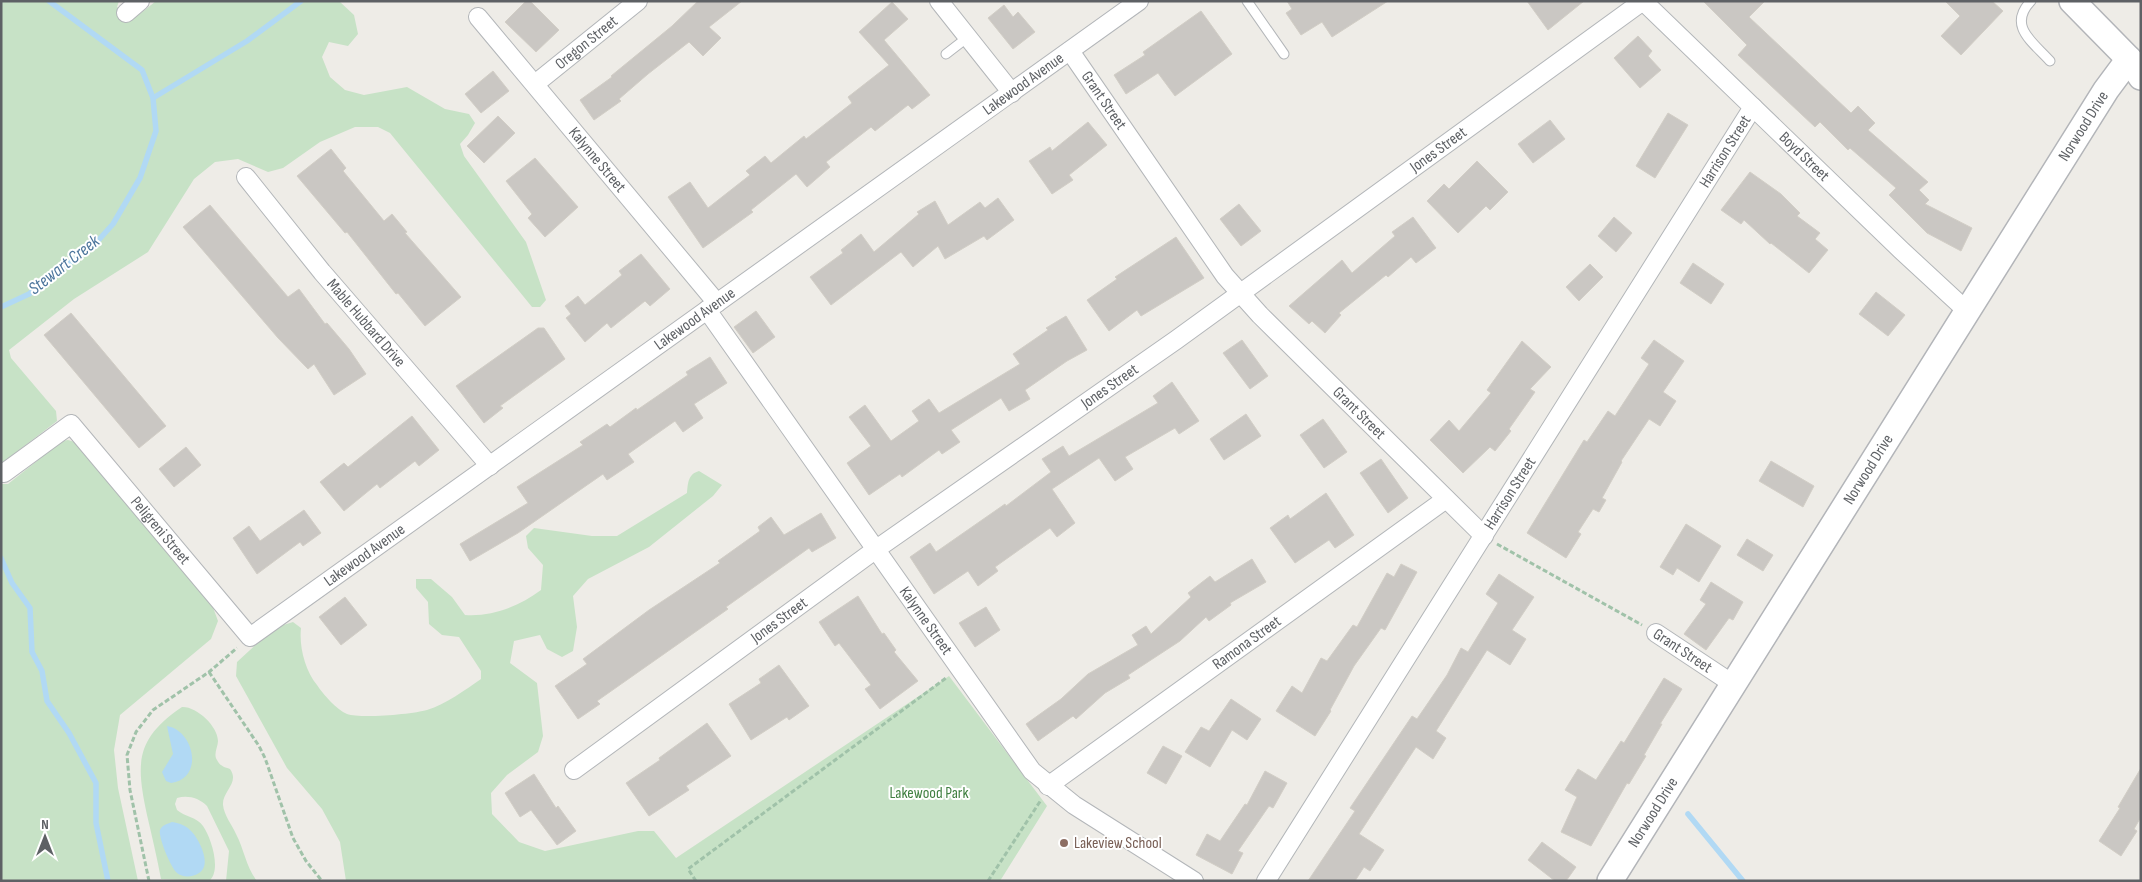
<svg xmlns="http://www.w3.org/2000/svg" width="2142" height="882" font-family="'Sofia Sans Condensed',sans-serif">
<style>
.green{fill:#c7e2c6}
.water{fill:#b1d9f4}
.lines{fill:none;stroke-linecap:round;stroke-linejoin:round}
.stream{stroke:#b1d9f4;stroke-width:5.5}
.building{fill:#cac7c3;stroke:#d2cec6}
.lane-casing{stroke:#b3b6b9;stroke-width:11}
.street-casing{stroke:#b3b6b9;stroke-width:20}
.secondary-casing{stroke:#b3b5b9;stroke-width:28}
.path{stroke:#a0c2a9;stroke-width:3;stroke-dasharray:5 2.5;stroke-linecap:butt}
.lane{stroke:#fff;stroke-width:9}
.street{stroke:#fff;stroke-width:18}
.secondary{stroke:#fff;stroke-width:25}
.education-dot{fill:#8d6e63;stroke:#fff;stroke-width:2}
.labels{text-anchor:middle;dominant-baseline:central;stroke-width:4;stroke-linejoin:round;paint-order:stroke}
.street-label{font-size:16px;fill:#5e6165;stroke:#fff}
.park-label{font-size:16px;fill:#418042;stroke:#fff}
.education-label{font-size:16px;fill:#785e54;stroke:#fff;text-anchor:start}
.water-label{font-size:18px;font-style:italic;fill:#4c759c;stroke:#fff}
</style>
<rect width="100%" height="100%" fill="#eeece7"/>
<path class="green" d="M1,1H119L117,7L134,17L141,13L156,1H339L354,15L358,34L348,46L329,42L322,57L330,77L345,90L364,95L407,87L445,109L469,114L475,123L468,135L460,144L464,156L526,242L546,300L540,307H532L390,133L378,127H355L320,142L283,168L268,172L238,159L215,162L194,179L148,252L74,299L9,350L11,358L56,411L57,421L1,464Z
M68,440L78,443L211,602L218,621L211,639L120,715L114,750L118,788L138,881H1V484H8L62,441Z
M699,471L722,485L713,496L649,547L588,579L573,596L577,627L573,651L562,657L547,649L540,635L514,641L510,663L537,683L543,736L538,752L507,775L491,793L492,814L519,842L545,851L638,831H654L676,858L949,676L1047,806L1000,881H346L340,842L322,809L287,768L236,676L237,662L274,628L293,622L301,628C299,647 305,670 317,685C323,694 337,710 347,714C361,719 413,714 427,710C446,704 465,690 481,679V671L459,637L442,635L429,624L428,602L416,588V579H431L452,597L465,615C492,617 520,606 541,590L543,565L528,548L526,536L534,528L592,536H617L687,493C688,483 688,474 699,471Z
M182,707C196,706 218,726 218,741C218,747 213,754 217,760C220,766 224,767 230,769C240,783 222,791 223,805C224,815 232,825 236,834C244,849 246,867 257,881H226L229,851L207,806C199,798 188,795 177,798L175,804L177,810C185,817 197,817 203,826C211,837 222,871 209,881L161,879C157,858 152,836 147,815C136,763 135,739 182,707Z"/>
<path class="water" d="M167,726C195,731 204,779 171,783L166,781L162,772L173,754Z
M172,822C180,823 187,826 192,832C200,841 212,865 199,873C193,877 183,878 177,873C171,868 158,837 160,830C162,825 167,824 172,822Z"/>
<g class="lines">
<path class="stream" d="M153,98L247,41L301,1
M1,307L29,294L95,244L113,224L140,178L156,131L153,98L142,70L49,1
M1,558L12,583L30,608L32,652L42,671L47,701L69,733L96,783V823L108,881
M1688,814L1743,881"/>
</g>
<path class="building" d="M526,1H530L559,30L536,52L505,22Z
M698,1H742L709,27L721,38L703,56L689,42L648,74L619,99L621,101L594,120L580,100L612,77L611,76L672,26Z
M1287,1H1388L1332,37L1322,22L1301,35L1286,13L1292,9Z
M1527,1H1584L1548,30Z
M1703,1H1765L1749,17L1851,113L1858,106L1875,123L1868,130L1928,182L1919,190L1929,200L1925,204L1972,228L1961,251L1927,233L1889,195L1896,188L1850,148L1848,150L1820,122L1815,127L1738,55L1747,45Z
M1945,1H1992L2003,11L1961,55L1941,36L1960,16Z
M892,2L908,19L884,40L930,95L912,109L908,105L875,131L871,127L826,162L830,167L807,187L796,174L751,210L753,212L703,248L668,197L690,182L708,208L750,175L746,171L765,156L771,163L804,136L806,139L852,103L848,97L889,65L859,32Z
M1004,5L1013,17L1018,12L1035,32L1013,49L988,18Z
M1201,11L1232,54L1175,96L1158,73L1126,94L1114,75L1145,55L1143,52Z
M1638,36L1652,51L1648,56L1661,70L1640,88L1614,58Z
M493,71L509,91L481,113L465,94Z
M1668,113L1688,125L1655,178L1636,166Z
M498,116L515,133L484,163L467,146Z
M1550,120L1565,139L1533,163L1518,144Z
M1088,122L1107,145L1069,175L1073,180L1052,194L1029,161L1050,147L1052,151Z
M331,149L346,168L343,171L384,221L392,214L407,232L405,233L461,297L425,326L398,293L396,294L347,232L345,233L297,176Z
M535,158L578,207L545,237L528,218L532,214L506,181Z
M1477,161L1508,192L1490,210L1486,206L1458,233L1427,201L1444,184L1449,189Z
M1750,172L1781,194L1800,213L1797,216L1820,233L1815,239L1828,250L1809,273L1771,243L1770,244L1744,220L1741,224L1721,210Z
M998,198L1014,220L987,240L984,236L945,259L938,246L913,267L901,252L831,305L810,277L843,253L841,250L861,234L874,252L919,214L917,212L935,201L948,225L980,202L985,208Z
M1239,204L1261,231L1241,246L1220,219Z
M210,205L288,297L299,289L325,324L327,323L349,349L366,374L334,395L314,364L308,369L278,338L183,227Z
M1413,217L1436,248L1416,263L1411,257L1388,277L1386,275L1339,313L1341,315L1325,333L1312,321L1309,324L1289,306L1342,260L1352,273L1395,236L1392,232Z
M1614,217L1632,233L1616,252L1598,236Z
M1176,237L1204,278L1141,316L1137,310L1109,331L1087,300L1117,279L1115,277Z
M641,254L670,289L650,306L645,301L611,328L607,323L585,342L566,318L571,314L565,306L578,296L585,305L622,275L619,271Z
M1693,263L1724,284L1711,304L1680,283Z
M1590,264L1603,277L1579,301L1566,287Z
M1876,292L1905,315L1888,336L1859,314Z
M756,311L775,337L753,353L734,327Z
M71,313L166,426L139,448L44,335Z
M1066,316L1087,350L1067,361L1025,390L1030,399L1009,411L1001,398L951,430L960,442L942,454L939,450L902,477L900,474L869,495L847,463L871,446L849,417L865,405L891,441L919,421L912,411L929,399L939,413L1020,364L1013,354L1048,330L1046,328Z
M538,328H544L565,359L500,406L503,408L484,423L456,386Z
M1242,340L1268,376L1250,389L1223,353Z
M1654,340L1684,361L1663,392L1676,401L1660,426L1649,419L1621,461L1622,462L1602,498L1606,500L1599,512L1593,509L1578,532L1581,534L1566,558L1527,533L1584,440L1587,442L1608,411L1615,416L1649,364L1641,358Z
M1522,341L1551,367L1530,389L1535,392L1509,429L1511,431L1495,451L1490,447L1463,473L1430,440L1449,420L1459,431L1491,393L1487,390Z
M710,357L727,383L694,404L703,418L683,432L675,421L628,454L634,462L607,480L603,474L518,533L470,561L460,544L528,503L517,487L583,445L580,442L607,424L610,427L636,408L637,410L688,375L686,372Z
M1172,382L1199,421L1179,434L1175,428L1125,457L1133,469L1115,481L1099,458L1052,489L1075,523L1057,537L1050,528L995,567L998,571L978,586L968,571L934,594L910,557L930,543L936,552L1005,504L1006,506L1051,472L1042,459L1063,446L1069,456L1158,403L1153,396Z
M1246,414L1261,436L1224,460L1210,439Z
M412,416L439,450L419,466L415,461L380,488L377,484L344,511L320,482L344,463L348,467Z
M1323,419L1347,452L1324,468L1300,435Z
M186,447L201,465L174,487L159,469Z
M1381,459L1408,498L1388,513L1360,473Z
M1771,461L1814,486L1803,507L1759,481Z
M1326,493L1354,535L1335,548L1329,540L1295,563L1270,528L1288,515L1290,519Z
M304,510L321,533L303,546L300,542L257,574L233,538L249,526L260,541Z
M821,513L836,538L812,552L809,548L726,607L728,609L597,701L600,704L578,719L555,686L587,664L583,659L649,610L720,563L718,561L760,531L758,527L771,517L784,535Z
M1686,524L1721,546L1699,582L1677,568L1673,575L1660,567Z
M1747,539L1773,555L1763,571L1737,555Z
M1252,559L1266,582L1230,603L1231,605L1209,621L1206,617L1180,641L1128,675L1130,678L1105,693L1076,719L1073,716L1038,741L1026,724L1061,699L1088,674L1138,645L1132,635L1146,626L1151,634L1191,597L1188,593L1210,576L1215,582Z
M1401,564L1417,572L1385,630L1381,628L1354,666L1330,710L1331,711L1315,736L1276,711L1292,686L1302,693L1321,658L1327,661L1353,625L1357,627L1387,573L1394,577Z
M1499,574L1534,597L1512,630L1526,639L1510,665L1487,650L1436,731L1446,738L1433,759L1416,747L1359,834L1384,850L1370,871L1364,867L1355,881H1308L1355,811L1350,808L1412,716L1417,719L1447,675L1461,648L1468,652L1498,603L1486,594Z
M1711,582L1743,602L1733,620L1729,618L1706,650L1684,634L1706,604L1700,600Z
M858,596L882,634L884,633L896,650L894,652L918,681L880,709L865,689L871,685L839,643L835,646L819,622Z
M345,597L367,625L341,645L319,617Z
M986,607L1000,630L975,647L959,623Z
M779,665L809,706L789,720L787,717L751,740L729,704L761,683L759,679Z
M1664,678L1682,689L1660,724H1662L1644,755L1646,756L1629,784L1627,783L1591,846L1561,832L1577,797L1565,790L1578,769L1596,780L1621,741L1624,743Z
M1231,699L1261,719L1247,740L1232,730L1210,767L1185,752L1201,727L1209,731Z
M707,723L731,756L686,786L689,790L649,816L626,783L660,760L659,758Z
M1163,746L1182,756L1166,784L1147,773Z
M2141,768V817L2134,829L2137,831L2121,856L2099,841L2120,808L2118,807Z
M1265,771L1287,783L1273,808L1269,806L1238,851L1243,853L1232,874L1196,855L1207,834L1220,841L1245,804L1247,805Z
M534,774L556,808L558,806L576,831L557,845L531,810L520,817L505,793Z
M1542,842L1576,867L1566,881H1555L1528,860Z"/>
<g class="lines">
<g class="lane-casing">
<path id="lane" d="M1247,1L1284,54
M2031,1C2007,26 2033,42 2050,61
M946,54L968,37"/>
</g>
<g class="street-casing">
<g id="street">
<path d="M939,1L1012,93"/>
<path id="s1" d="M1643,1L1901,250L1967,311"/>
<path d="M126,13L140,1"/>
<path id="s2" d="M478,17L717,303"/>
<path id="s3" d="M1070,51L1225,276L1260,315L1484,536"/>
<path id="s4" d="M535,84L638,1"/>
<path id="s5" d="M246,177L322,272L490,466"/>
<path id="s6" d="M707,310L1032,771L1074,805L1194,881"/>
<path id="s7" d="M4,473L71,424L250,637L1139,1"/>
<path id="s8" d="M1656,633L1733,684"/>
<path id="s9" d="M574,770L875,550L1176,340L1643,1"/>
<path id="s10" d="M1048,786L1446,499"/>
<path id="s11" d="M1266,881L1753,107"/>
</g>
</g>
<g class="secondary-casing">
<g id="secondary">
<path d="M2072,1L2129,59L2141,77"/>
<path id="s12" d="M1610,881L2106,90L2129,59"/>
</g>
</g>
<path class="path" d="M1497,544L1642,625
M209,672L259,746L265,758L293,838L306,861L322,881
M149,881L130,790L127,755L136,732L153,710L209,672L237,648
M696,881L688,869L946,678
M988,881L1041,800"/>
<use href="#lane" class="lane"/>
<use href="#street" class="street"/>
<use href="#secondary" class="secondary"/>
</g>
<circle class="education-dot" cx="1064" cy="843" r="5"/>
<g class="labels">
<g class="street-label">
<text stroke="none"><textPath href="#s4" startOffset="66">Oregon Street</textPath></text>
<text stroke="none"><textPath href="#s7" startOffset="1312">Lakewood Avenue</textPath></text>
<text stroke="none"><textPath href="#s3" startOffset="60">Grant Street</textPath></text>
<text stroke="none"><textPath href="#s12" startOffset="891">Norwood Drive</textPath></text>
<text stroke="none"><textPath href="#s9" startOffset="1064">Jones Street</textPath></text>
<text stroke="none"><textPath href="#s11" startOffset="862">Harrison Street</textPath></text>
<text stroke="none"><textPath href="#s1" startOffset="224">Boyd Street</textPath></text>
<text stroke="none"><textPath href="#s2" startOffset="186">Kalynne Street</textPath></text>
<text stroke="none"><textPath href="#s7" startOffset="908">Lakewood Avenue</textPath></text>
<text stroke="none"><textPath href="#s5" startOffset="189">Mable Hubbard Drive</textPath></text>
<text stroke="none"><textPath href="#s9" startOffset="659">Jones Street</textPath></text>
<text stroke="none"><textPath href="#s3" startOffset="465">Grant Street</textPath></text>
<text stroke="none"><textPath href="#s12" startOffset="486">Norwood Drive</textPath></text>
<text stroke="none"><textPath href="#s11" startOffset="458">Harrison Street</textPath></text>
<text stroke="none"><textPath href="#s7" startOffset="222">Peligreni Street</textPath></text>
<text stroke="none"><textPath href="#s7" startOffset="502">Lakewood Avenue</textPath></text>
<text stroke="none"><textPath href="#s9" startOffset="254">Jones Street</textPath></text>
<text stroke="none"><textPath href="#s6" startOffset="380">Kalynne Street</textPath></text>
<text stroke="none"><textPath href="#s10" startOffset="245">Ramona Street</textPath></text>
<text stroke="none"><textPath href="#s8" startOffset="32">Grant Street</textPath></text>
<text stroke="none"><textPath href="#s12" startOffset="81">Norwood Drive</textPath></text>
</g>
<g class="park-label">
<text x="929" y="793">Lakewood Park</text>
</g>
<g class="education-label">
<text x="1074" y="843">Lakeview School</text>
</g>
<g class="water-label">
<text transform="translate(64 265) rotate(-38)">Stewart Creek</text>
</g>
</g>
<rect width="2142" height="882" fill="none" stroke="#5e6165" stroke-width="5"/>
<g transform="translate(45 837)" stroke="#ffffff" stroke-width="4" paint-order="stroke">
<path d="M0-4L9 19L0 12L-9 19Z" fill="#5e6165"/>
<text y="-8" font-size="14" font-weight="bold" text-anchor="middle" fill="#5e6165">N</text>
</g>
</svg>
